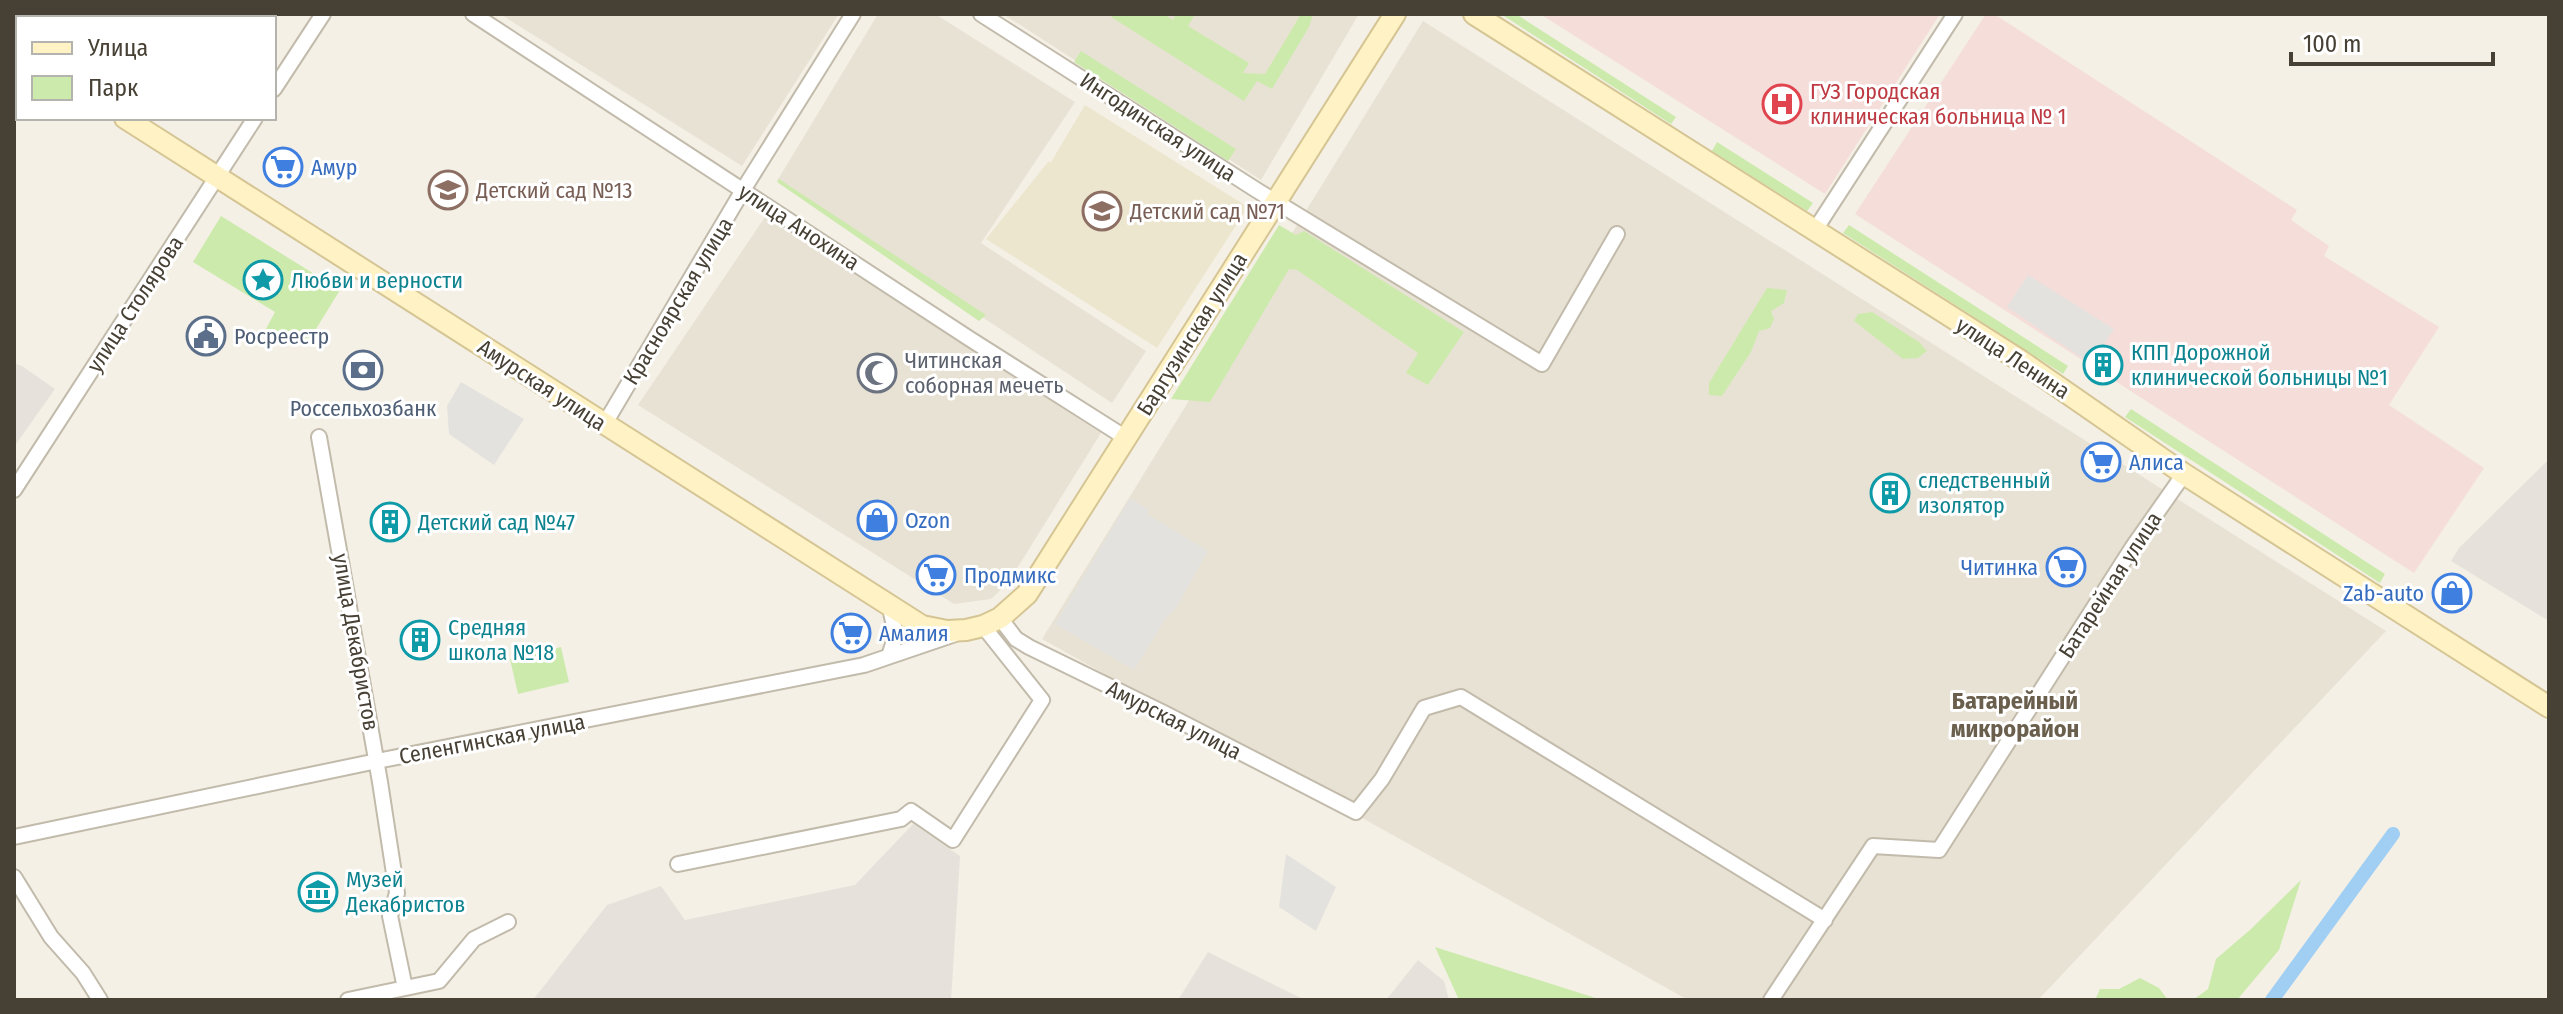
<svg xmlns="http://www.w3.org/2000/svg" width="2563" height="1014" font-family="'Fira Sans Condensed',sans-serif">
<style>
.residential{fill:#e8e2d4}
.industrial{fill:#e6e1db}
.education{fill:#ede6cf}
.medical{fill:#f5ddd9}
.green{fill:#cdeaad}
.parking{fill:#e4e2de}
.lines{fill:none;stroke-linecap:round;stroke-linejoin:round}
.canal{stroke:#a0cff3;stroke-width:14}
.street-casing{stroke:#c2bbab;stroke-width:18}
.secondary-casing{stroke:#d6c594;stroke-width:24}
.street{stroke:#fff;stroke-width:14}
.secondary{stroke:#fff2c4;stroke-width:20}
.labels{text-anchor:middle;dominant-baseline:central;stroke-width:6;stroke-linejoin:round;paint-order:stroke}
.health-label{font-size:22px;fill:#be3a42;stroke:#fff;text-anchor:start}
.street-label{font-size:22px;fill:#474035;stroke:#fff}
.shop-label{font-size:22px;fill:#366cbe;stroke:#fff;text-anchor:start}
.education-label{font-size:22px;fill:#785e54;stroke:#fff;text-anchor:start}
.culture-label{font-size:22px;fill:#0d838f;stroke:#fff;text-anchor:start}
.service-label{font-size:22px;fill:#4e5e75;stroke:#fff;text-anchor:start}
.worship-label{font-size:22px;fill:#5b616d;stroke:#fff;text-anchor:start}
.neighbourhood-label{font-size:24px;font-weight:bold;fill:#6a5e4c;stroke:#fff}
</style>
<rect width="100%" height="100%" fill="#f4f0e6"/>
<path class="residential" d="M500,14H839L742,166Z
M878,14H935L1075,102L981,243L1146,351L1112,403L777,181Z
M1003,14H1359L1261,180Z
M1423,21L2386,631L2038,1000H1688L1042,639Z
M765,217L1101,433L1008,583L991,599L954,604L638,405Z"/>
<path class="industrial" d="M14,363L22,366L55,389L14,447Z
M2549,459V621L2451,561L2459,548Z
M913,824L960,856L951,1000H533L607,905L661,886L685,920L855,885Z
M1208,952L1222,959L1305,1000H1178Z
M1418,960L1444,981L1449,1000H1386Z"/>
<path class="education" d="M1085,105L1248,207L1157,348L986,239L1048,162H1051Z"/>
<path class="medical" d="M1540,14H1940L1825,194Z
M1986,14H1994L2297,210L2291,220L2329,246L2324,256L2439,327L2389,405L2484,468L2414,573L1855,214Z"/>
<path class="green" d="M1114,14H1164L1173,20L1176,14H1195L1188,26L1249,63L1243,73L1265,74L1301,14H1313L1309,27L1272,89L1257,81L1244,101L1111,17Z
M1501,14H1516L1676,117L1671,124Z
M1081,51L1236,149L1228,161L1074,62Z
M1717,142L1813,203L1807,211L1712,151Z
M779,179L986,315L979,321L777,182Z
M221,216L340,290L308,342L290,343L266,329L275,312L193,262Z
M1279,225L1296,235L1304,231L1464,332L1428,385L1406,373L1418,353L1297,270L1289,269L1210,402L1171,399Z
M1849,225L2068,366L2063,374L1843,233Z
M1767,288L1787,290L1784,303L1771,311L1774,319L1770,328L1759,331L1751,352L1722,396L1709,395V383Z
M1872,312L1919,342L1927,351L1918,358L1903,359L1854,321L1858,314Z
M2131,409L2385,574L2380,583L2125,417Z
M561,647L569,682L518,694L510,659Z
M2301,880L2279,950L2237,1000H2193L2208,989L2216,959L2251,929Z
M1435,947L1602,1000H1459Z
M2140,978L2159,988L2168,1000H2095L2100,989H2119Z"/>
<path class="parking" d="M2028,275L2114,329L2091,364L2007,307Z
M461,382L524,419L494,465L449,434L447,406Z
M1130,498L1149,510L1147,514L1208,551L1176,608L1166,618L1134,670L1055,624Z
M1286,854L1336,887L1316,931L1279,907Z"/>
<g class="lines">
<path class="canal" d="M2272,1000L2393,834"/>
<g class="street-casing">
<path id="street" d="M473,14L970,339L1126,438
M981,14L1258,191L1542,364L1617,234
M274,89L323,14
M1815,230L1955,14
M604,425L743,190L853,14
M319,437L380,782L397,893L390,916L405,988
M14,490L255,118
M1000,618L1016,639L1029,647L1164,713L1356,812L1382,779L1424,708L1461,697L1825,920
M889,656L896,635L890,608
M14,837L377,761L864,665L955,634
M678,864L901,819L911,811L953,840L1042,700L983,626
M14,877L51,937L83,973L100,1000
M348,1000L439,981L474,939L508,922
M1771,1000L1873,846L1939,850L2132,548L2184,474"/>
</g>
<g class="secondary-casing">
<path id="secondary" d="M1474,14L2021,361L2184,474L2549,707
M14,48L18,50
M125,118L922,626L947,631L966,630L983,626L1000,618L1027,594L1395,14"/>
</g>
<use href="#street" class="street"/>
<use href="#secondary" class="secondary"/>
</g>
<defs>
<g id="hospital-ring" transform="scale(2)"><circle r="9.5" fill="#fff" stroke="#e0444e" stroke-width="1.5"/><path d="M-5-5h3v3.5h4V-5h3V5h-3V1.5h-4V5h-3Z" fill="#e0444e"/></g>
<g id="supermarket-ring" transform="scale(2)"><circle r="9.5" fill="#fff" stroke="#3f7fe0" stroke-width="1.5"/><path d="M-6-5.5h2.5l.6 2H6L4.5 2H-2.5L-4.4-4H-6ZM-1.5 3.2a1.3 1.3 0 1 0 .1 0ZM3 3.2a1.3 1.3 0 1 0 .1 0Z" fill="#3f7fe0"/></g>
<g id="school-ring" transform="scale(2)"><circle r="9.5" fill="#fff" stroke="#8d6e63" stroke-width="1.5"/><path d="M0-5L7-2L0 1L-7-2ZM-4 1L0 2.5L4 1V4Q0 6-4 4Z" fill="#8d6e63"/></g>
<g id="sight-ring" transform="scale(2)"><circle r="9.5" fill="#fff" stroke="#0f9aa8" stroke-width="1.5"/><path d="M0-6L1.8-2.2L6-1.7L2.9 1.2L3.7 5.4L0 3.3L-3.7 5.4L-2.9 1.2L-6-1.7L-1.8-2.2Z" fill="#0f9aa8"/></g>
<g id="civic-ring" transform="scale(2)"><circle r="9.5" fill="#fff" stroke="#5c6f8a" stroke-width="1.5"/><path d="M-.6-6.5H3V-4.5H.6V-3L4-1V1h2V6H-6V1h2V-1L-.6-3ZM-1.2 2.5V6h2.4V2.5Z" fill="#5c6f8a"/></g>
<g id="building-ring" transform="scale(2)"><circle r="9.5" fill="#fff" stroke="#0f9aa8" stroke-width="1.5"/><path d="M-4-6H4V6H1V3H-1V6H-4ZM-2.5-4.3h1.7v1.8h-1.7ZM.8-4.3h1.7v1.8H.8ZM-2.5-1h1.7V.8h-1.7ZM.8-1h1.7V.8H.8Z" fill="#0f9aa8"/></g>
<g id="bank-ring" transform="scale(2)"><circle r="9.5" fill="#fff" stroke="#5c6f8a" stroke-width="1.5"/><path d="M-6-4H6V4H-6ZM0-2.3a2.3 2.3 0 1 0 0 4.6a2.3 2.3 0 1 0 0-4.6Z" fill="#5c6f8a"/></g>
<g id="mosque-ring" transform="scale(2)"><circle r="9.5" fill="#fff" stroke="#6b7280" stroke-width="1.5"/><path d="M3.5-4.9A6 6 0 1 0 3.5 4.9A5 5 0 1 1 3.5-4.9Z" fill="#6b7280"/></g>
<g id="shop-ring" transform="scale(2)"><circle r="9.5" fill="#fff" stroke="#3f7fe0" stroke-width="1.5"/><path d="M-5-2.5h2.3a2.7 3.5 0 0 1 5.4 0H5L5.5 6h-11ZM-1.5-2.5h3a1.5 2.3 0 0 0-3 0Z" fill="#3f7fe0"/></g>
<g id="museum-ring" transform="scale(2)"><circle r="9.5" fill="#fff" stroke="#0f9aa8" stroke-width="1.5"/><path d="M0-6L6-3V-2H-6V-3ZM-5-1h2V3h-2ZM-1-1h2V3h-2ZM3-1h2V3H3ZM-6 4H6V6H-6Z" fill="#0f9aa8"/></g>
</defs>
<g fill-rule="evenodd">
<use href="#hospital-ring" x="1782" y="104"/>
<use href="#supermarket-ring" x="283" y="167"/>
<use href="#school-ring" x="448" y="190"/>
<use href="#school-ring" x="1102" y="211"/>
<use href="#sight-ring" x="263" y="280"/>
<use href="#civic-ring" x="206" y="336"/>
<use href="#building-ring" x="2103" y="365"/>
<use href="#bank-ring" x="363" y="370"/>
<use href="#mosque-ring" x="877" y="373"/>
<use href="#supermarket-ring" x="2101" y="462"/>
<use href="#building-ring" x="1890" y="493"/>
<use href="#shop-ring" x="877" y="520"/>
<use href="#building-ring" x="390" y="522"/>
<use href="#supermarket-ring" x="2066" y="567"/>
<use href="#supermarket-ring" x="936" y="575"/>
<use href="#shop-ring" x="2452" y="593"/>
<use href="#supermarket-ring" x="851" y="633"/>
<use href="#building-ring" x="420" y="640"/>
<use href="#museum-ring" x="318" y="892"/>
</g>
<g class="labels">
<g class="health-label">
<text x="1810" y="91">ГУЗ Городская<tspan x="1810" dy="25">клиническая больница № 1</tspan></text>
</g>
<g class="street-label">
<text transform="translate(1158 127) rotate(33)">Ингодинская улица</text>
<text transform="translate(799 227) rotate(33)">улица Анохина</text>
<text transform="translate(678 301) rotate(-59)">Красноярская улица</text>
<text transform="translate(135 304) rotate(-57)">улица Столярова</text>
<text transform="translate(1192 334) rotate(-58)">Баргузинская улица</text>
<text transform="translate(2013 358) rotate(33)">улица Ленина</text>
<text transform="translate(542 385) rotate(33)">Амурская улица</text>
<text transform="translate(2110 585) rotate(-57)">Батарейная улица</text>
<text transform="translate(356 642) rotate(80)">улица Декабристов</text>
<text transform="translate(1174 720) rotate(27)">Амурская улица</text>
<text transform="translate(492 739) rotate(-11)">Селенгинская улица</text>
</g>
<g class="shop-label">
<text x="311" y="167">Амур</text>
<text x="2129" y="462">Алиса</text>
<text x="905" y="520">Ozon</text>
<text x="2038" y="567" text-anchor="end">Читинка</text>
<text x="964" y="575">Продмикс</text>
<text x="2424" y="593" text-anchor="end">Zab-auto</text>
<text x="879" y="633">Амалия</text>
</g>
<g class="education-label">
<text x="476" y="190">Детский сад №13</text>
<text x="1130" y="211">Детский сад №71</text>
</g>
<g class="culture-label">
<text x="291" y="280">Любви и верности</text>
<text x="2131" y="352">КПП Дорожной<tspan x="2131" dy="25">клинической больницы №1</tspan></text>
<text x="1918" y="480">следственный<tspan x="1918" dy="25">изолятор</tspan></text>
<text x="418" y="522">Детский сад №47</text>
<text x="448" y="627">Средняя<tspan x="448" dy="25">школа №18</tspan></text>
<text x="346" y="879">Музей<tspan x="346" dy="25">Декабристов</tspan></text>
</g>
<g class="service-label">
<text x="234" y="336">Росреестр</text>
<text x="363" y="408" text-anchor="middle">Россельхозбанк</text>
</g>
<g class="worship-label">
<text x="905" y="360">Читинская<tspan x="905" dy="25">соборная мечеть</tspan></text>
</g>
<g class="neighbourhood-label">
<text x="2015" y="701">Батарейный<tspan x="2015" dy="28">микрорайон</tspan></text>
</g>
</g>
<rect width="2563" height="1014" fill="none" stroke="#474035" stroke-width="32"/>
<rect x="16" y="16" width="260" height="104" fill="#ffffff" stroke="#b5b3ae" stroke-width="2"/>
<rect x="32" y="42" width="40" height="12" fill="#fff2c4" stroke="#b5b3ae" stroke-width="2"/>
<text x="88" y="56" font-size="24" fill="#474035">Улица</text>
<rect x="32" y="76" width="40" height="24" fill="#cdeaad" stroke="#b5b3ae" stroke-width="2"/>
<text x="88" y="96" font-size="24" fill="#474035">Парк</text>
<path d="M2291 52v12h202v-12" fill="none" stroke="#474035" stroke-width="4"/>
<text x="2303" y="52" font-size="24" fill="#474035" stroke="#ffffff" stroke-width="6" paint-order="stroke">100 m</text>
</svg>
